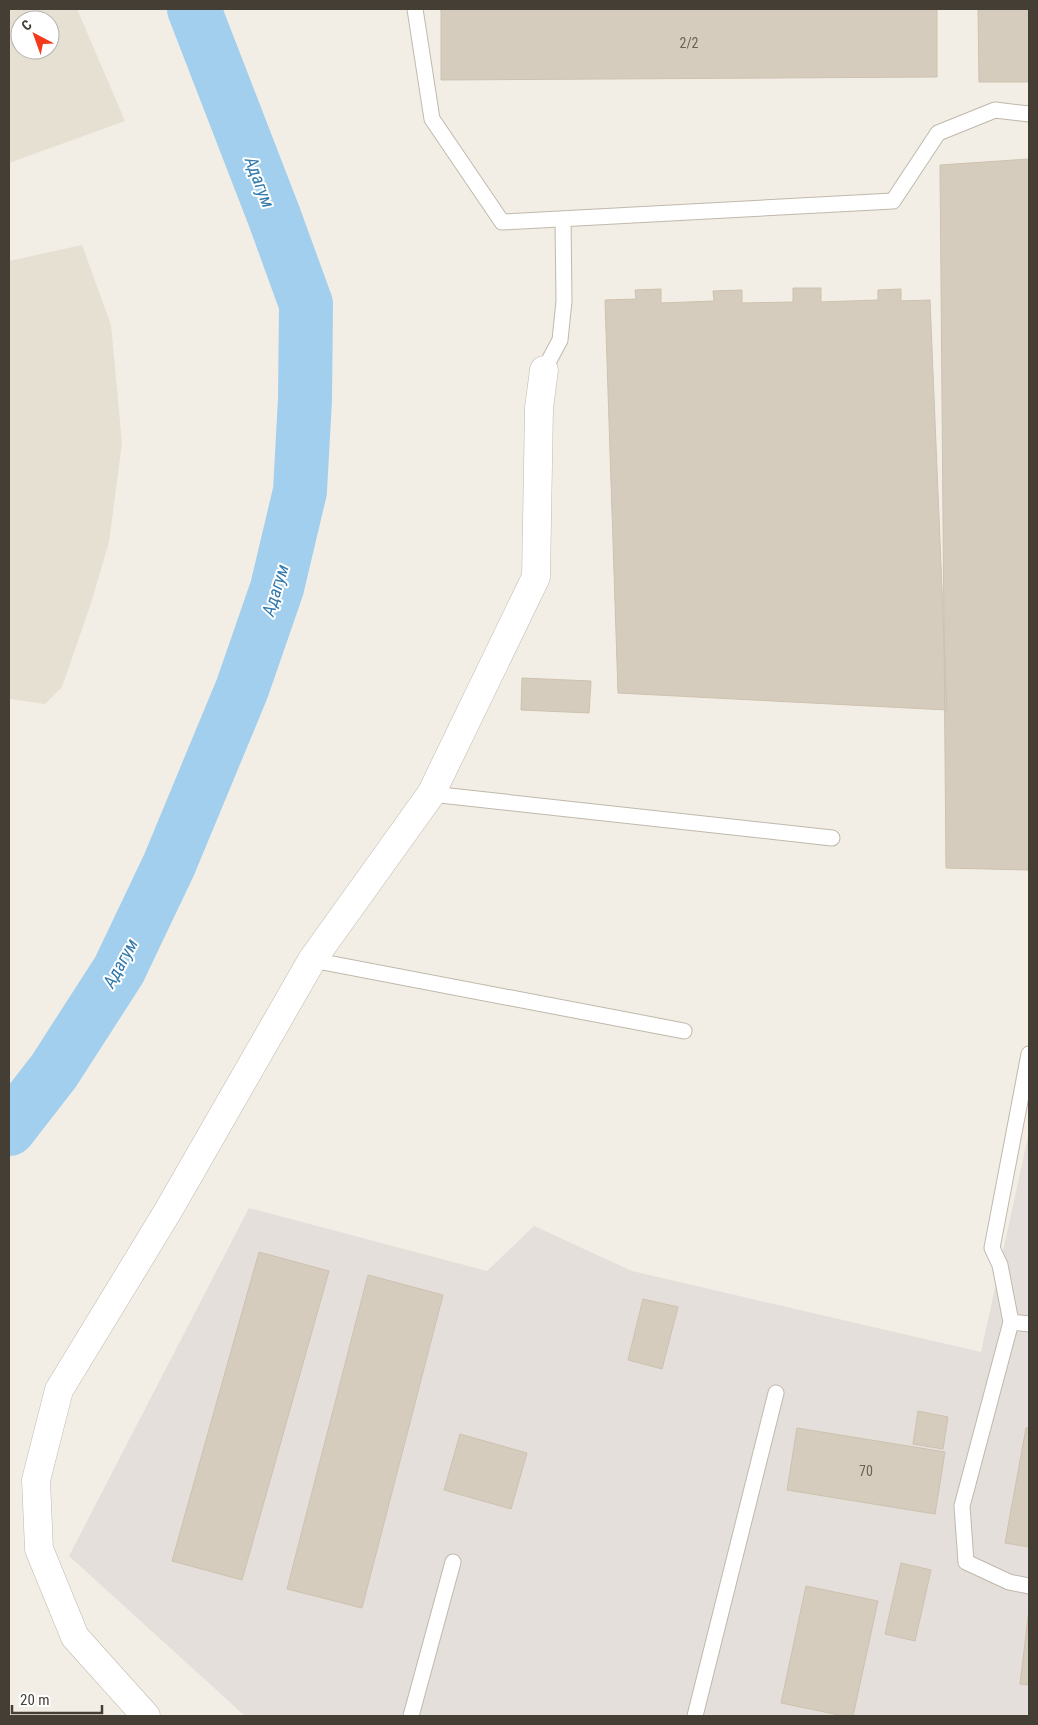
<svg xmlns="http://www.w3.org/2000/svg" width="1038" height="1725" font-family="'Roboto Condensed',sans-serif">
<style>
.residential{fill:#e6e0d3;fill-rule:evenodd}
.industrial{fill:#e4dfda}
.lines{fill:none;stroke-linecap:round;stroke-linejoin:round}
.river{stroke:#a2cfed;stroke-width:54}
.building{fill:#d6ccbe;stroke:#cec1ae}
.lane-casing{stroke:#c0b8ab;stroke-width:17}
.street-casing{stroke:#c0b8ab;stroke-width:29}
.lane{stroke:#fff;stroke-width:15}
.street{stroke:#fff;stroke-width:28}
.labels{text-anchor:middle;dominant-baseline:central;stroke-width:4;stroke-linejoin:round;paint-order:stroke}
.number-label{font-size:14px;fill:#686257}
.water-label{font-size:18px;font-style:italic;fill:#3279ac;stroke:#fff}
</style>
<rect width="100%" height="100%" fill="#f2eee5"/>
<path class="residential" d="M9,9H77L125,121L9,163ZM20,20H50V50H20Z
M82,245L111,325L122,443L109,542L91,603L62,687L45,704L9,699V261Z"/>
<path class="industrial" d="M1029,1132V1716H245L69,1556L249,1208L487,1271L534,1226L632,1271L981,1352Z"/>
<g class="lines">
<path class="river" d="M9,1129L54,1071L119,970L169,865L242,689L277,588L300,491L305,399L306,304L274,216L194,9"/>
</g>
<path class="building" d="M441,9H937V77L441,80Z
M978,9H1029V82H979Z
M1029,159V854L1028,870L946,868L940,165Z
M793,288H821V302L878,300V290L901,289V301L930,300L947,710L618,693L605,300L636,299L635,290L661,289V303L714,301L713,291L742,290V303L793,302Z
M522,678L591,681L589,713L521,710Z
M259,1252L329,1271L242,1580L172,1561Z
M368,1275L443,1295L362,1608L287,1589Z
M643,1299L678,1307L662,1369L628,1360Z
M918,1411L948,1417L943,1449L913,1444Z
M797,1428L945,1452L935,1514L787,1490Z
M1026,1428H1029V1547L1005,1543Z
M460,1434L527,1453L511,1509L444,1490Z
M901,1563L931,1570L915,1641L885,1634Z
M806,1586L878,1601L853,1716H844L781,1703Z
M1029,1610V1685L1020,1684Z"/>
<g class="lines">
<g class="lane-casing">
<path id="lane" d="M415,9L432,119L502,222L893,201L938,133L995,110L1029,114
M544,370L560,340L564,301L563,219
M431,794L832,838
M312,960L684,1031
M1011,1322L1000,1265L992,1248L1029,1054
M1029,1324L1011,1322L962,1506L966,1562L1009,1582L1029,1586
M411,1716L453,1562
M695,1716L776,1393"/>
</g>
<g class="street-casing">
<path id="street" d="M146,1716L75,1637L39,1549L36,1480L59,1390L168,1211L312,960L431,794L536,577L539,408L544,370"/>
</g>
<use href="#lane" class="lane"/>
<use href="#street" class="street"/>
</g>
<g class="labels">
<g class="number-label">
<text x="689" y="43">2/2</text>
<text x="866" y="1471">70</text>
</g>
<g class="water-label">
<text transform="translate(260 182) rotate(69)">Адагум</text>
<text transform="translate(275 590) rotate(-73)">Адагум</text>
<text transform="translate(120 963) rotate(-61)">Адагум</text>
</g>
</g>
<rect width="1038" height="1725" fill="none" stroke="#443e35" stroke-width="20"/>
<g transform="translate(35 35) rotate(319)"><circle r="24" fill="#ffffff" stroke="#b4b2ae"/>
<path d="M0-4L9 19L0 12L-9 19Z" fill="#f33a1b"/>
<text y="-8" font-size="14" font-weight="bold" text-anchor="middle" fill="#443e35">С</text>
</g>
<path d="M12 1705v8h90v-8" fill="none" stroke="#443e35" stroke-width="2.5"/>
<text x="20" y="1705" font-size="15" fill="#443e35" stroke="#ffffff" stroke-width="4" paint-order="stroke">20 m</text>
</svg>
